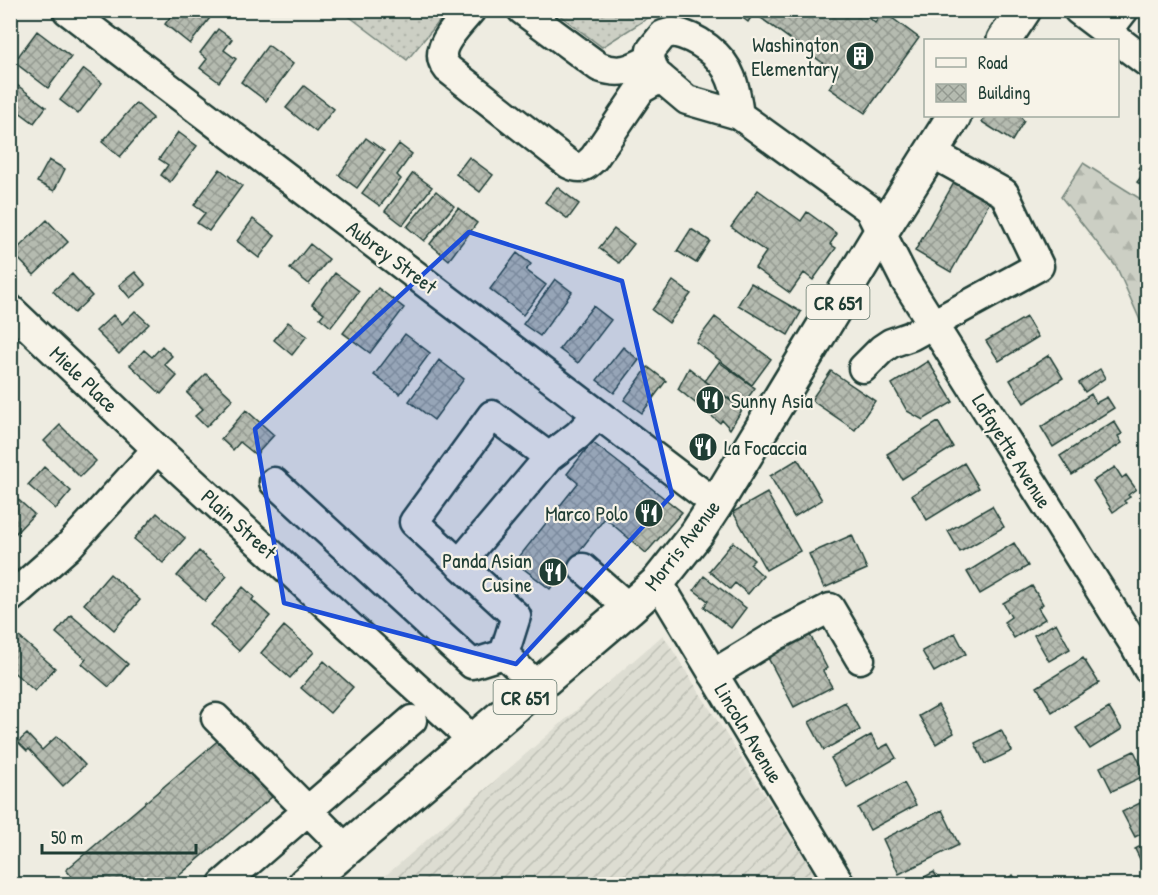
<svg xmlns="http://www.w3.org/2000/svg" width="1158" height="895" font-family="'Patrick Hand',sans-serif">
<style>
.industrial{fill:url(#industrial-furrows)}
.forest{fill:url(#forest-firs);stroke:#76867c;stroke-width:1.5}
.park{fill:url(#park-dots);stroke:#76867c;stroke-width:1.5}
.building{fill:url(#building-cross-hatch);stroke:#1f3d34;stroke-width:1.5}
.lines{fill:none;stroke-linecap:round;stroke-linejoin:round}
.minor-casing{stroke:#1f3d34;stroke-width:33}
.major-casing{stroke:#1f3d34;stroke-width:38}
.minor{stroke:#f7f3e8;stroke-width:28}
.major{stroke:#f7f3e8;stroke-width:33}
.marked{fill:#1d4ed8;fill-opacity:0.2;stroke:#1d4ed8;stroke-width:4.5;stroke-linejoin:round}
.labels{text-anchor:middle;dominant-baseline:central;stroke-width:4.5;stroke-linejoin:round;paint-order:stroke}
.shield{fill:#f7f3e8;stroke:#60746a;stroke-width:1.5}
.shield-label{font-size:20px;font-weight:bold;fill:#1f3d34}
.poi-label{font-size:21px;fill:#1f3d34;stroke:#f7f3e8;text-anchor:end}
.street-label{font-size:21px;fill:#1f3d34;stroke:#f7f3e8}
</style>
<defs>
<pattern id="industrial-furrows" width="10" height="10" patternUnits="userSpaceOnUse" patternTransform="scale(1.5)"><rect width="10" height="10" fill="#ddddd2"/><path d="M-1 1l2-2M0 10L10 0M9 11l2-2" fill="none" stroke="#bdbfb5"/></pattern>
<pattern id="forest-firs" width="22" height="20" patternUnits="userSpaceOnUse" patternTransform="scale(1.5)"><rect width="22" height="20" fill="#cccfc4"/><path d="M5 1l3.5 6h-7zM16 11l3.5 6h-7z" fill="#afb3a9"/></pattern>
<pattern id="park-dots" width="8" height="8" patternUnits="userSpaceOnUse" patternTransform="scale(1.5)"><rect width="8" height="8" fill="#cccfc4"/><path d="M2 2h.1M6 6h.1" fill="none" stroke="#afb3a9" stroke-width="1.8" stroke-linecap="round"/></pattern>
<pattern id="building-cross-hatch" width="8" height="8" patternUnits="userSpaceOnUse" patternTransform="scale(1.5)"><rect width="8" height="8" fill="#b5bbb0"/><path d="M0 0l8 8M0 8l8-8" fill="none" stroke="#939990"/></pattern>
</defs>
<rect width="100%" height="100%" fill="#eeece1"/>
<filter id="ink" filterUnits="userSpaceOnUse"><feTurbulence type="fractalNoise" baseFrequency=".0167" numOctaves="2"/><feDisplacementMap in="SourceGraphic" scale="12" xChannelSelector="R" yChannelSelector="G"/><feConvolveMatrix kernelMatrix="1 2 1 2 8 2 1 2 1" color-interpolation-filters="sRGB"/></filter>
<g filter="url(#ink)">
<path class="industrial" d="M663,635L821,884H376Z"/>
<path class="forest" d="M1083,163L1147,203V336L1117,268L1061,197Z"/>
<path class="park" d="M342,11H448L407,60Z
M554,11H659L602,47Z"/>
<path class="building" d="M175,10H216L190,44L165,24Z
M861,10L875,23L884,12L919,38L865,113L829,88L838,74L754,13L748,22L732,10Z
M218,29L232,39L224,50L236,59L219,82L200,68L207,59L200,53Z
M37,31L71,57L48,88L14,62Z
M268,45L293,64L266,101L241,82Z
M84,69L102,83L78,114L60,100Z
M17,85L46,107L34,123L10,105V94Z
M304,86L334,109L316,132L286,108Z
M136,103L153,118L120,157L102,142Z
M986,116H1020L1024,121L1012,141L982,122Z
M178,132L197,146L170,182L161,175L168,165L159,159Z
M366,138L384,151L357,188L339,175Z
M399,144L412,154L397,175L401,179L380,206L362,193Z
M1148,156V190L1137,182L1144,173L1138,168Z
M469,157L493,175L480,192L456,174Z
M49,160L65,169L54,191L37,182Z
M220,169L242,186L209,231L197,223L205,213L194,205Z
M413,173L432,187L403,225L385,211Z
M959,174L994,194L951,272L915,251Z
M557,187L579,204L568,219L545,202Z
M758,190L801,221L807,212L837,234L830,244L836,248L813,280L804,273L790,293L755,268L766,252L731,227Z
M436,191L454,206L424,241L407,227Z
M458,208L477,223L449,260L430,244Z
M253,219L275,236L259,258L237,241Z
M47,220L68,242L34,275L13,253Z
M614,229L634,244L619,263L599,248Z
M691,229L710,241L696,263L677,251Z
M310,244L329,259L309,284L290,269Z
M517,253L531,264L526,270L546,285L523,315L490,289Z
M135,272L146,285L130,298L119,285Z
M335,273L359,291L331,327L320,318L324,313L312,304Z
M72,274L92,296L74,313L53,291Z
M555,279L572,292L540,336L523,324Z
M673,281L691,294L669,323L652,310Z
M751,283L801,312L788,335L738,305Z
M378,288L404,308L370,353L343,333Z
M593,306L611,320L578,363L559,349Z
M135,311L149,324L119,354L96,331L113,315L122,324Z
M715,317L771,359L752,385L696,342Z
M1026,317L1038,337L999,361L986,341Z
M288,322L307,336L292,355L274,340Z
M405,334L430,353L400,394L374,375Z
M162,346L172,356L164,364L177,376L161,394L130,365L144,350L152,357Z
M623,347L639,360L614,393L597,380Z
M1049,355L1063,378L1024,403L1010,380Z
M439,360L464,379L434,420L409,401Z
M928,361L953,402L923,420L907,411L892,384Z
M719,362L755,388L741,407L705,381Z
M648,367L666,381L642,413L624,400Z
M689,368L742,410L730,429L722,420L720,423L678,389Z
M1100,369L1105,378L1085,392L1079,383Z
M831,371L875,401L855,430L811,400Z
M206,374L233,399L206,427L195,416L203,409L187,393Z
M1091,394L1096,403L1107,397L1114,408L1053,447L1041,427Z
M246,410L274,435L256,455L240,442L233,450L221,439Z
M1114,421L1122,434L1118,436L1122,443L1072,475L1060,456Z
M938,422L953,447L902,479L887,454Z
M60,425L96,461L80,477L44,441Z
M592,442L682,512L646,553L605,518L550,589L515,562L578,483L567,474Z
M798,459L822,500L794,517L770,476Z
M964,463L979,488L927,520L912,495Z
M44,467L71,491L56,509L28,485Z
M1115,467L1122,478L1126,475L1136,489L1128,495L1130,497L1124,501L1126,503L1113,512L1093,481Z
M11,493L34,514L14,535L10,532Z
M767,493L800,551L766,570L733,512Z
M992,506L1004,527L960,552L948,531Z
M157,513L185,538L163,563L134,539Z
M852,535L867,569L824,588L809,554Z
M733,542L754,560L750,564L763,576L748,594L735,583L730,589L709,571Z
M1014,543L1028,566L980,594L967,572Z
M199,551L227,576L205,601L177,576Z
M110,574L140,600L114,630L84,604Z
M704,576L746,608L731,628L704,607L708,601L694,590Z
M1032,586L1043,604L1038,608L1045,619L1014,638L1004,622L1011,617L1003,603Z
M243,587L254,597L252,600L270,616L239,651L210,625Z
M71,615L128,664L109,687L82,664L86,659L56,633Z
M1056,623L1070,649L1049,661L1034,635Z
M284,626L314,652L290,678L261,653Z
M808,631L827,668L823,671L832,687L794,707L766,654Z
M955,633L966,654L934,672L922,651Z
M18,636L55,668L35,691L10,669V644Z
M1083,658L1099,683L1052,712L1037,687Z
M324,661L353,687L330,713L301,688Z
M845,702L860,730L824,750L809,722Z
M938,705L954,733L936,744L919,716Z
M1109,708L1122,729L1090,749L1076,728Z
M1001,730L1012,751L985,764L975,743Z
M27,734L42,750L57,736L85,765L63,786L29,749L27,751L18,742Z
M871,735L879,749L888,744L896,758L847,787L831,758Z
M222,737L272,797L169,884H78L66,870Z
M1134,751L1146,775L1112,791L1100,767Z
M904,783L916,805L870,830L858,808Z
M1148,799V830L1135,837L1122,812Z
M942,810L959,845L899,874L883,839Z
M1148,842V870L1146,871L1135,849Z
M934,872L941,884H911Z
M1013,875L1019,884H997Z"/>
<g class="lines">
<g class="minor-casing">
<path id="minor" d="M67,10L716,504
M471,10C462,21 441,41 442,56C442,61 445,65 448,69L569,164C581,170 585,167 594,158L641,89L661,78
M522,10L599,67C621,75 631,69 650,59
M1078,10L1148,63
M673,32C697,37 722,54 731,78C736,89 737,103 739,115L687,100L655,73L650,59L651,50L663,35Z
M1107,32L1124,10
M739,115L869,209L905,280L1136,647L1148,669
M10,309L157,449L458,726L473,742
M863,368L882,349L891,343L911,336L1039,266L1004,193L930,152
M549,457L578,435L598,414
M274,482L472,664L504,654L537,686
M459,564L549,457L492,415L414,522L516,616L504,654
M583,568L629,608
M658,582L840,884
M10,598L69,546L157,449
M713,674L777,635L830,608L860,659
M216,718L346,849
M223,884L412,720"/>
</g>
<g class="major-casing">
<path id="major" d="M1004,40L1024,10
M305,884L629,608L658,582L697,533L716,504L881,232L954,116"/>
</g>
<use href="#minor" class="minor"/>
<use href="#major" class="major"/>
</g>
</g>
<path class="marked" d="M469,232L622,281L672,495L516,664L284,603L255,429Z"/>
<defs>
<g id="building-disc" transform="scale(1.5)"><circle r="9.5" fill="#1f3d34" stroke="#f7f3e8"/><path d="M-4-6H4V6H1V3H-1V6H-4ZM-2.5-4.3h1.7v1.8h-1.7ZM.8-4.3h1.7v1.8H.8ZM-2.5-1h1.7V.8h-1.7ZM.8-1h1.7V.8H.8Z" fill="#fff"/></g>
<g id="restaurant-disc" transform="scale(1.5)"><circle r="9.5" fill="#1f3d34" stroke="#f7f3e8"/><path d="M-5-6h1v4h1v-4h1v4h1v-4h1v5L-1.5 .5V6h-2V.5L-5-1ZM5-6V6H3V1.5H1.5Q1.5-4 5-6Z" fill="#fff"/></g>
</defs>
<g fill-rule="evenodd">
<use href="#building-disc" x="860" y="56"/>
<use href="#restaurant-disc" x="710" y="400"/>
<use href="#restaurant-disc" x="703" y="447"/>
<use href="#restaurant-disc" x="649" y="513"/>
<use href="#restaurant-disc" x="553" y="572"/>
</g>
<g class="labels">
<g class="shield">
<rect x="806.5" y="285" width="63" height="34" rx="4.5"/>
<rect x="493.5" y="680" width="63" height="34" rx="4.5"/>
</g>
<g class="shield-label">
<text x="838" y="302">CR 651</text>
<text x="525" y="697">CR 651</text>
</g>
<g class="poi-label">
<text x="839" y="44">Washington<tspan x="839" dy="24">Elementary</tspan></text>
<text x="731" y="400" text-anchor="start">Sunny Asia</text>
<text x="724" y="447" text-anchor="start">La Focaccia</text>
<text x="628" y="513">Marco Polo</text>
<text x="532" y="560">Panda Asian<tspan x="532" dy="24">Cusine</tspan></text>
</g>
<g class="street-label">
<text transform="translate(392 257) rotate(37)">Aubrey Street</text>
<text transform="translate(84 379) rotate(44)">Miele Place</text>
<text transform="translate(1012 451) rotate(58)">Lafayette Avenue</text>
<text transform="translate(239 524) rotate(42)">Plain Street</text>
<text transform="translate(682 545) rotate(-52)">Morris Avenue</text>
<text transform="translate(749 733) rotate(59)">Lincoln Avenue</text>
</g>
</g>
<rect width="1158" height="895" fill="none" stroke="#f7f3e8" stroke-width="36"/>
<rect x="18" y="18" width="1122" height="859" fill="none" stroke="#1f3d34" stroke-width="2" filter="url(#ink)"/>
<rect x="924" y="39" width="195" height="78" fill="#f7f3e8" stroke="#a1aaa0" stroke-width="1.5"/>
<rect x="936" y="58" width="30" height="9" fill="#f7f3e8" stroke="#a1aaa0" stroke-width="1.5"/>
<text x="978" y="69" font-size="18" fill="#1f3d34">Road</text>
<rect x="936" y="84" width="30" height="18" fill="url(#building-cross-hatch)" stroke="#a1aaa0" stroke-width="1.5"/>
<text x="978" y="99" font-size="18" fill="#1f3d34">Building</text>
<path d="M42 844v9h154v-9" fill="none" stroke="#1f3d34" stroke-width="3"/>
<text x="51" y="844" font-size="18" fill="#1f3d34" stroke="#f7f3e8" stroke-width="4.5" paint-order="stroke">50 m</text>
</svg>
